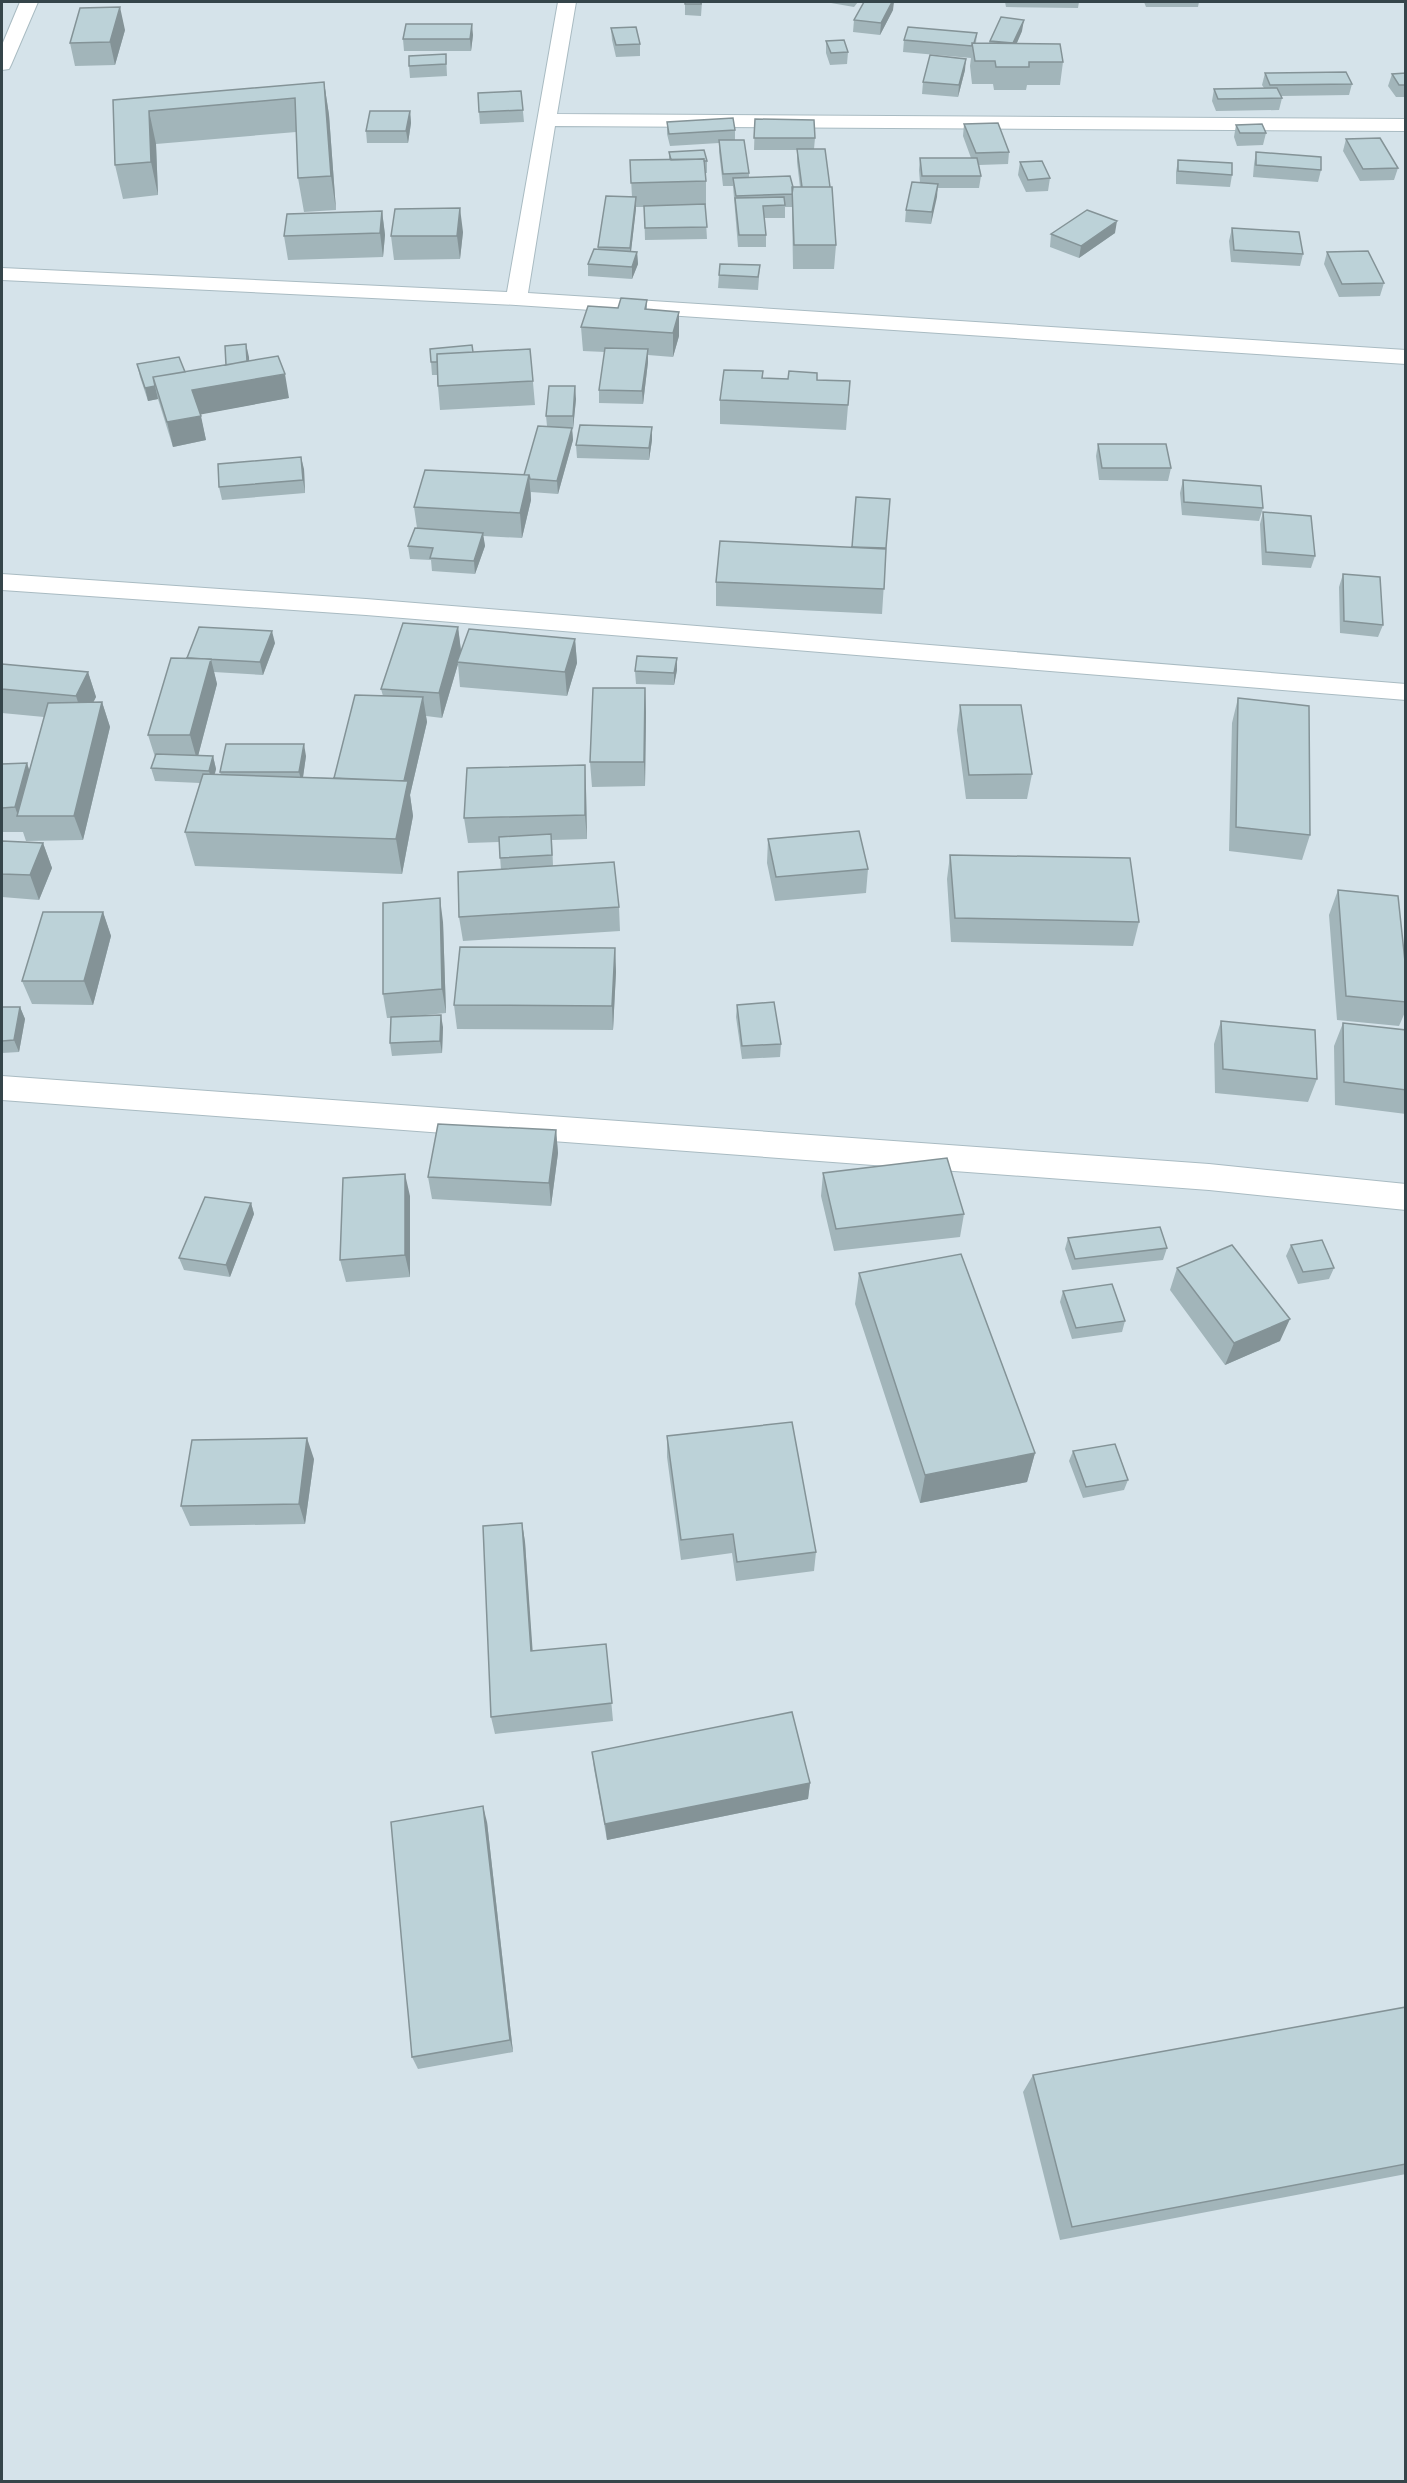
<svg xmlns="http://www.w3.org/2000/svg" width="1407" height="2483" font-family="'Fira Sans Condensed',sans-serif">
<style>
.residential{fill:#d5e3ea}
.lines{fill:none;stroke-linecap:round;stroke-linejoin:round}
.street-casing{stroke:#a9bbc2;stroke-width:2}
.street{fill:#fff;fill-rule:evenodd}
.wall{fill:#a2b5ba}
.shaded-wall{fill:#849397}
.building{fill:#bcd2d8;stroke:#849397;stroke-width:1.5}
</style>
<rect width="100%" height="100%" fill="#e8f1f5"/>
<path class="residential" d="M2,2H1405V2481H2Z"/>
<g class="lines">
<g class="street-casing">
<path id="street" d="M20,2H38L11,65L9,69L2,70V45Z
M558,2H576L557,114L1406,119V131L555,126L528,293L1406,350V364L516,305L2,280V268L507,292Z
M2,574L366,599L1406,684V700L366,615L2,590Z
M2,1076L1209,1164L1406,1184V1210L1209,1190L2,1100Z"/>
</g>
<use href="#street" class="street"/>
</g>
<path class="wall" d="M685,2H702L701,16L685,15Z
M831,2H858L854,7L831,3Z
M1005,2H1079L1078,8L1006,7Z
M1144,2H1199L1198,7H1146Z
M893,10L880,35L853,32L854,20Z
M611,28L640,44V56L616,57L612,40Z
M125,30L115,65L75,66L70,43Z
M1022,31L1017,43L1063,62L1060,85H1027L1026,90H994L993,84H972L970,66L971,58L903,52L904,40L977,33L976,43H989L990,41Z
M473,35L471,51H404L403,39Z
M826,41L848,52L847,64L830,65L826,53Z
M446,54L447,76L410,78L409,66Z
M965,70L958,97L922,94L923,82Z
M1265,73L1352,84L1349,95L1281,96L1282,98L1279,110L1216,111L1212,101L1214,89L1264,88L1262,85Z
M1406,73V97H1396L1388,86L1392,74Z
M324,82L329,115L336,210L304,212L298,178L296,132L156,144L158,195L123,199L115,165L113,100Z
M521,91L524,122L480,124L479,112Z
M410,111L411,123L408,143H367L366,131Z
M755,119L815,138L814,149L836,245L834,269H793L792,207H785V218H764L766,235V247H738L733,186H723L719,152V143L670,146L667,134V122L735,130V140L749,173V178L793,187H800L797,162V150H754Z
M964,124L1009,152L1008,164L979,165L981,176L979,188H937L931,224L905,222L906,210L920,183L919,170L920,158H971L963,136Z
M1236,125L1266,133L1263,145L1237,146L1234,137Z
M1346,139L1398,168L1394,180L1360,181L1343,151Z
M669,152L707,161V173H705L706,181V205H705L707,239L645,240L644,207H636L631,251L637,252L638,264L632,279L588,276V264L598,249V247L632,197L630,160H669Z
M1256,152L1321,170L1318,182L1253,177L1254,164Z
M1178,160L1232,175L1230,187L1176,184V172Z
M1020,162L1050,178L1048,191L1026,192L1018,175Z
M382,211L385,235L383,257L288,260L284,236Z
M1232,228L1303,254L1300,266L1231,262L1229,241Z
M463,232L460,259L394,260L391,236Z
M1115,233L1079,258L1050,247L1051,234Z
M1327,252L1384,283L1380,296L1339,297L1324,264Z
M760,265L758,290L718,288L719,275Z
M647,300V310L679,336L673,357L648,355V362L643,404L599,403V390L605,352L583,351L581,327L618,308Z
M530,349L535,405L440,410L437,375H432L431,362L473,352Z
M249,357V361L289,398L200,414L206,440L173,447L158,399L148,401L140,377L137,364L185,372L226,365Z
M763,371L762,378L850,381L846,430L720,424V400Z
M576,399L573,429H572L573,440L558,494L531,492V500L522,538L483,536L485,546L475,574L432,571L431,560L410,559L408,546L417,528L414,507L524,475L547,426L546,416Z
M652,440L649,460L577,458L576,445Z
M1098,444L1171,468L1168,481L1099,480L1096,456Z
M304,469L305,493L222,500L219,487Z
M1183,480L1263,508L1259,521L1182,515L1180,493Z
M1263,512L1315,556L1311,568L1262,565L1260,524Z
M886,552L882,614L716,606V582Z
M1343,574L1383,625L1378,637L1340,633L1339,587Z
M458,627L461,651L575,639L577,663L567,696L460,687L458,664L442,718L426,716L427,722L410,795L413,816L402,874L195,866L185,832L200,783L155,781L151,768L155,757L148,735L187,658L275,643L263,675L214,672L217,684L198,756H213L216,769L215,774L221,775L220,772L306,756L303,777L334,778L383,696L381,689Z
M2,664L88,672L96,697L93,702H102L110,727L83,840L26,841L23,832H2V764L27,763L29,771L44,717L2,713Z
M677,670L674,685L636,684L635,671Z
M645,688L646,713L645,786L592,787L590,762Z
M1238,698L1310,835L1302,860L1229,851L1232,723Z
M960,705L1032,774L1027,799H966L957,730Z
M586,789L587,839L552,840L553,866L619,907L620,931L463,941L459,917L501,870L499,842L468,843L464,818Z
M768,839L868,869L866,893L775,901L767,863Z
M2,841L43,843L52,868L39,900L2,897Z
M950,855L1139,922L1133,946L951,942L947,879Z
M1338,890L1406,971V1010L1399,1026L1337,1020L1329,915Z
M103,912L111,936L93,1005L32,1004L22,981Z
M443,922L446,1013L405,1017L443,1027L442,1053L392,1056L390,1043L391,1018H387L383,994Z
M615,948L616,972L613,1030L457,1029L454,1005Z
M737,1005L781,1044L780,1057L742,1059L736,1017Z
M2,1007H20L25,1019L19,1052L2,1053Z
M1221,1021L1317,1079L1308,1102L1215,1093L1214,1044Z
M1343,1023L1406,1030V1114L1335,1105L1334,1046Z
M556,1130L558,1153L551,1206L432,1199L428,1177Z
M823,1173L964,1214L960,1237L834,1251L821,1196Z
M410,1196V1277L346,1282L340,1260Z
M251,1203L254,1214L230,1277L184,1270L179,1258Z
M1068,1238L1167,1248L1163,1260L1072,1270L1065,1249Z
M1291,1245L1334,1268L1329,1279L1298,1284L1286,1256Z
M1177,1268L1280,1341L1225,1365L1170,1290Z
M859,1273L1035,1453L1027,1482L920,1503L855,1304Z
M1063,1291L1125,1321L1122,1332L1072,1339L1060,1302Z
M667,1436L816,1552L814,1571L736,1581L732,1553L681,1560L667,1457Z
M1073,1451L1128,1480L1124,1490L1083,1498L1069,1461Z
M314,1459L305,1524L190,1526L181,1506Z
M522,1523L525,1542L532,1651L606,1644L613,1721L495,1734L491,1717Z
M592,1752L810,1783L808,1799L607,1840L594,1769Z
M487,1822L513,2052L418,2069L412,2057Z
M1406,2007V2174L1060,2240L1023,2092L1033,2075Z"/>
<path class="shaded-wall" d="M892,2H894L893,10L880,35L881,23Z
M120,7L125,30L115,65L110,42Z
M1024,20L1022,31L1011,56L1012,44Z
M472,24L473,35L471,51L470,39Z
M966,59L965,70L958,97L959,85Z
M324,82L329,115L336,210L331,176Z
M149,111L156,144L158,195L151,162Z
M410,111L411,123L408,143L406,131Z
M938,184L937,197L931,224L932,212Z
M636,197V209L630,260V248Z
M460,208L463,232L460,259L457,236Z
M382,211L385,235L383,257L380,233Z
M1117,221L1115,233L1079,258L1081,246Z
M637,252L638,264L632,279V267Z
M679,312V336L673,357V333Z
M246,344L249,357L250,380L285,374L289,398L198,415L192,390L248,368Z
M648,349V362L643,404L642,391Z
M155,386L158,399L148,401L145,388Z
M575,386L576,399L573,429V416Z
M201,416L206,440L173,447L167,422Z
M652,427V440L649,460V448Z
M572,428L573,440L558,494L557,481Z
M301,457L304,469L305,493L303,480Z
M529,475L531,500L522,538L520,513Z
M483,533L485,546L475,574L474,561Z
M458,627L461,651L457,662L458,664L442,718L439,693Z
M272,631L275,643L263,675L260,662Z
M575,639L577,663L567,696L565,672Z
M677,658V670L674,685V673Z
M211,659L217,684L197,760L190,735Z
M88,672L96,697L84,721L76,696Z
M645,688L646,713L645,786L644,762Z
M423,697L427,722L410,795L413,816L402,874L396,839L402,787Z
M102,702L110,727L83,840L74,816Z
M304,744L306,756L302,784L299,772Z
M213,756L216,769L212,783L209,771Z
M27,763L35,788L18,816L15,807Z
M585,765L586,789L587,839L585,815Z
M43,843L52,868L39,900L30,875Z
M440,898L443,922L446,1013L442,989Z
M103,912L111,936L93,1005L84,981Z
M615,948L616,972L613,1030L612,1006Z
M20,1007L25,1019L19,1052L14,1040Z
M441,1015L443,1027L442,1053L440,1041Z
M556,1130L558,1153L551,1206L549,1183Z
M405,1174L410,1196V1277L405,1255Z
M251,1203L254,1214L230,1277L226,1265Z
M1290,1319L1280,1341L1225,1365L1234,1343Z
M307,1438L314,1459L305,1524L299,1504Z
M1035,1453L1027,1482L920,1503L925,1475Z
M522,1523L525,1542L534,1670L531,1651Z
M810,1783L808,1799L607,1840L605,1824Z
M483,1806L487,1822L513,2052L510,2040Z"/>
<path class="building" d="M685,2H701V4H685Z
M864,2H892L881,23L854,20Z
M120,7L110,42L70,43L80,8Z
M1001,17L1024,20L1013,43L990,41Z
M406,24H472L470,39H403Z
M636,27L640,44L616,45L611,28Z
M908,27L977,33L974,43H972V46L904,40Z
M844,40L848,52L831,53L826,41Z
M972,43L1060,44L1063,62H1029V67H996L995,61H975Z
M446,54V64L409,66V56Z
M930,55L966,59L959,85L923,82Z
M1346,72L1352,84L1270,85L1265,73Z
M1406,73V85H1399L1392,74Z
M324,82L331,176L298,178L295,98L149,111L151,162L115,165L113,100Z
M1277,88L1282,98L1218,99L1214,89Z
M521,91L523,110L479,112L478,93Z
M370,111H410L406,131H366Z
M733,118L735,130L669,134L667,122Z
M755,119L814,120L815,138H754Z
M998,123L1009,152L976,153L964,124Z
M1262,124L1266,133H1240L1236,125Z
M1380,138L1398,168L1363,169L1346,139Z
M719,140H744L749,173L723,174Z
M797,149H825L830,187H802Z
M704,150L707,161H704V159L671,160L669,152Z
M1256,152L1321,157V170L1256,165Z
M920,158H977L981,176H922Z
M704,159L706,181L631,183L630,160Z
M1178,160L1232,163V175L1178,171Z
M1042,161L1050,178L1028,180L1020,162Z
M790,176L793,187L792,194L736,196L733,178Z
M912,182L938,184L932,212L906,210Z
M792,187H832L836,245H794Z
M606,196L636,197L630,248L598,247Z
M784,197L785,205L763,206L766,235H739L735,198Z
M705,204L707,227L645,228L644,206Z
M460,208L457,236H391L395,209Z
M1087,210L1117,221L1081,246L1051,234Z
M382,211L380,233L284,236L287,214Z
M1232,228L1299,232L1303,254L1234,250Z
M594,249L637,252L632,267L588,264Z
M1368,251L1384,283L1342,284L1327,252Z
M720,264L760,265L758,277L719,275Z
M621,298L647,300L645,309L679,312L673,333L581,327L588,306L618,308Z
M246,344L247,361L226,365L225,346Z
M472,345L473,352L437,354V362H431L430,349Z
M605,348L648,349L642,391L599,390Z
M530,349L533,381L438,386L437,354Z
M278,356L285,374L192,390L201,416L167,422L153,377Z
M179,357L185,372L153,377L155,386L145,388L137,364Z
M724,370L763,371L762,378L788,379L789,371L817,373V380L850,381L848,405L720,400Z
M549,386H575L573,416H546Z
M580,425L652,427L649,448L576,445Z
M538,426L572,428L557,481L530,479L529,475H524Z
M1098,444H1166L1171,468H1102Z
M301,457L303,480L219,487L218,464Z
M425,470L529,475L520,513L414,507Z
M1183,480L1261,486L1263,508L1184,502Z
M856,497L890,499L886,548L852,547Z
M1263,512L1311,516L1315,556L1266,552Z
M415,528L483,533L474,561L430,558L433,548L408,546Z
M720,541L886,549L884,589L716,582Z
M1343,574L1380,577L1383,625L1344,621Z
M403,623L458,627L439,693L381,689Z
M199,627L272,631L260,662L187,658Z
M469,629L575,639L565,672L457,662Z
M637,656L677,658L674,673L635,671Z
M171,658L211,659L190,735H148Z
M2,664L88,672L76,696L2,689Z
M593,688H645L644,762H590Z
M355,695L423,697L404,781L334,778Z
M1238,698L1309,706L1310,835L1236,827Z
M102,702L74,816H17L48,703Z
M960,705H1021L1032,774L969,775Z
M226,744H304L299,772H220Z
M156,754L213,756L209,771L151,768Z
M27,763L15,807L2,808V764Z
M585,765V815L464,818L467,768Z
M203,774L408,781L396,839L185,832Z
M859,831L868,869L776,877L768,839Z
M551,834L552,855L500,858L499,837Z
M2,841L43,843L30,875L2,874Z
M950,855L1130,858L1139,922L955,918Z
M614,862L619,907L459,917L458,872Z
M1338,890L1398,896L1406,971V1002L1346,996Z
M440,898L442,989L383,994V903Z
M43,912H103L84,981H22Z
M460,947L615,948L612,1006L454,1005Z
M774,1002L781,1044L742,1046L737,1005Z
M2,1007H20L14,1040L2,1041Z
M441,1015L440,1041L390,1043L391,1017Z
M1221,1021L1315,1030L1317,1079L1223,1069Z
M1343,1023L1406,1030V1090L1344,1082Z
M438,1124L556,1130L549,1183L428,1177Z
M947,1158L964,1214L836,1229L823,1173Z
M405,1174V1255L340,1260L343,1178Z
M205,1197L251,1203L226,1265L179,1258Z
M1160,1227L1167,1248L1075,1259L1068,1238Z
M1322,1240L1334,1268L1303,1272L1291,1245Z
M1232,1245L1290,1319L1234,1343L1177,1268Z
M961,1254L1035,1453L925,1475L859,1273Z
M1112,1284L1125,1321L1076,1328L1063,1291Z
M792,1422L816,1552L737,1562L733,1534L681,1540L667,1436Z
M307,1438L299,1504L181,1506L192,1440Z
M1115,1444L1128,1480L1086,1487L1073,1451Z
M522,1523L531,1651L606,1644L612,1703L491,1717L483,1526Z
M792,1712L810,1783L605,1824L592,1752Z
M483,1806L510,2040L412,2057L391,1822Z
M1406,2007V2164L1072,2227L1033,2075Z"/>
<rect width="1407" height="2483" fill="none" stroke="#35454a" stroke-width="6"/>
</svg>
